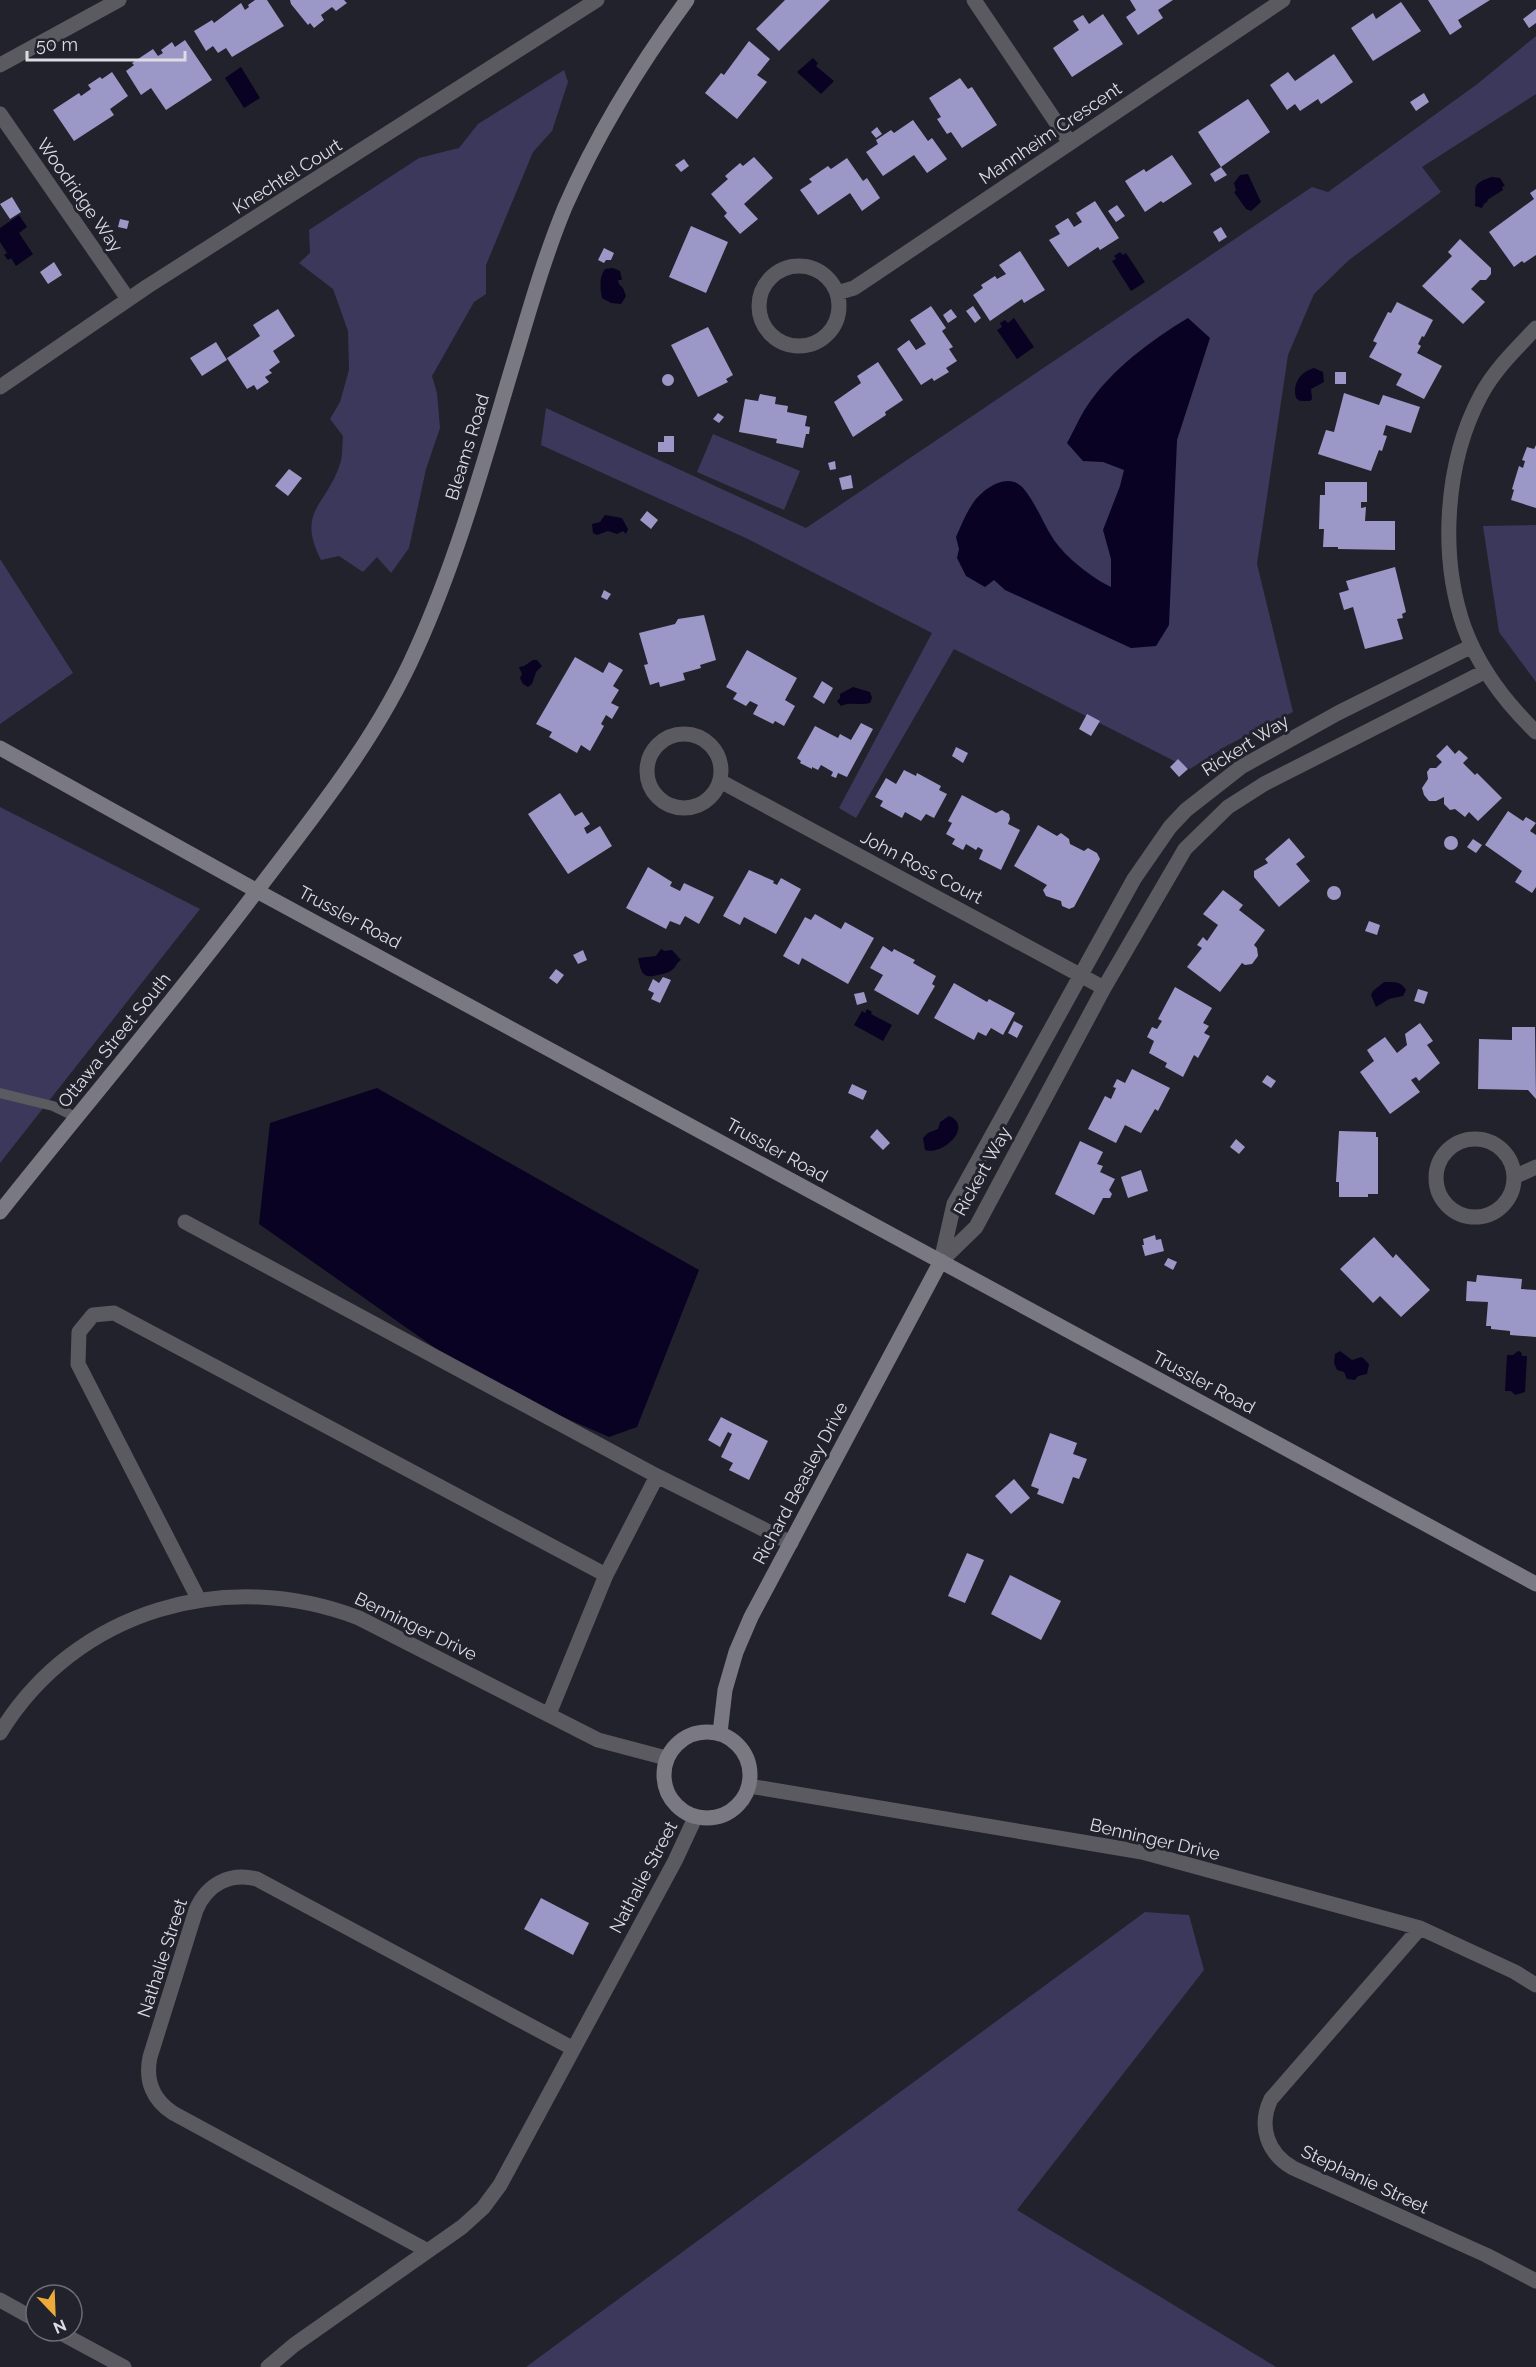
<svg xmlns="http://www.w3.org/2000/svg" width="1536" height="2367" font-family="Raleway,sans-serif">
<style>
.green{fill:#3b385c}
.water{fill:#090223}
.building{fill:#9b98c7}
.lines{fill:none;stroke-linecap:round;stroke-linejoin:round}
.lane{stroke:#5b5a60;stroke-width:10}
.street{stroke:#5b5a60;stroke-width:15}
.secondary{stroke:#7a7982;stroke-width:15}
.labels{text-anchor:middle;dominant-baseline:central;stroke-width:6;stroke-linejoin:round;paint-order:stroke}
.street-label{font-size:18px;fill:#dcdce3;stroke:#22222c}
</style>
<rect width="100%" height="100%" fill="#22222c"/>
<path class="green" d="M1536,36V94L1422,167L1441,192L1349,260L1314,294L1288,355L1257,564L1293,712L1228,745L1190,769L954,649L856,818L839,808L932,633L748,539L541,445L546,408L806,528L1312,187L1328,192L1476,85Z
M564,70L568,82L552,131L533,152L486,265V294L474,302L432,376L437,393L440,428L426,469L409,548L391,573L377,557L363,572L339,556L321,560C296,510 326,507 340,464C343,456 342,445 343,436L330,419L340,402L349,370L348,331L333,289L299,263L310,253L309,230L419,158L459,148L478,124Z
M713,434L800,471L784,510L697,472Z
M1536,525V682L1499,632L1483,526Z
M0,559L73,673L0,724Z
M0,807L200,909L0,1163Z
M1145,1912L1189,1915L1204,1970L1017,2210L1276,2367H526Z"/>
<path class="water" d="M813,58L818,63L816,66L834,81L821,94L797,72Z
M241,67L260,98L244,108L225,78Z
M1248,174L1261,202L1251,211L1246,209L1234,192L1236,191L1234,183L1240,175Z
M1492,177L1500,178L1505,186L1502,187L1503,190L1487,200L1488,201L1484,204L1482,208L1475,206C1477,189 1469,184 1492,177Z
M19,215L27,227L19,233L33,254L16,266L11,258L8,260L4,255L7,253L0,242V228Z
M1120,252L1123,255L1126,253L1145,282L1131,291L1112,261L1116,259L1114,256Z
M613,268L620,271L622,280H618L619,284L623,288L626,296L621,304L611,303L602,298C600,288 599,277 605,269Z
M1014,318L1034,347L1017,359L997,330L1002,327L1000,323L1005,320L1008,323Z
M1188,318L1210,338L1177,440L1169,625L1156,646L1131,648L1005,590L994,580L985,587L966,576L957,558L959,549L956,537C961,526 966,513 973,503C983,489 1008,471 1023,488C1037,504 1044,527 1057,544C1069,560 1094,579 1111,587V559L1103,530L1120,486L1124,470L1103,462L1083,461L1067,443C1074,431 1079,418 1087,406C1112,369 1150,341 1188,318Z
M1314,368L1323,372L1324,382L1311,389L1312,399L1310,401H1300L1296,398C1292,384 1300,372 1314,368Z
M605,515L622,518L628,529L626,534L623,531L617,534L608,531L597,535L593,533L592,524L600,522Z
M533,660H537L542,666L536,672L532,684L528,687L523,684L520,678L522,674L519,667L524,666Z
M853,687L870,692L872,698L870,703C859,706 850,701 841,706L837,701L840,698V694Z
M661,949L665,951L672,950L681,960C676,963 677,966 672,970C668,973 663,974 658,975C641,980 641,970 638,958L656,956Z
M1384,982C1394,982 1401,981 1406,990L1403,996L1389,999L1376,1007L1371,995L1373,991Z
M867,1009L872,1012L871,1014L892,1025L883,1041L854,1025L862,1011L865,1013Z
M377,1088L699,1270L637,1427L609,1437L485,1383L259,1224L270,1123Z
M949,1116C974,1126 943,1156 925,1150L923,1138L928,1133L938,1129L940,1122Z
M1340,1351L1352,1360L1362,1357L1369,1364L1367,1374L1358,1376L1355,1380L1347,1379L1344,1372L1337,1370L1334,1363L1335,1354Z
M1518,1351L1521,1352L1522,1356H1527L1525,1392L1515,1395L1511,1391H1505L1507,1355H1513Z"/>
<path class="building" d="M255,0H267L284,26L232,57L226,48L218,53L213,46L206,51L194,31L212,20L214,23L241,3L245,10L249,7L248,5Z
M290,0H344L347,3L336,11L332,7L321,15L324,20L314,28L310,23L308,25L291,4Z
M785,0H830L779,51L756,29Z
M1130,0H1173L1158,10L1163,18L1138,35L1126,17L1136,10Z
M1428,0H1490L1458,20L1462,27L1450,35Z
M1401,2L1421,31L1373,61L1351,28L1373,13L1376,19Z
M1536,9V23L1529,28L1523,19Z
M1103,14L1123,44L1072,77L1053,48L1079,30L1073,21L1083,15L1089,24Z
M185,40L212,80L166,110L151,88L141,95L126,71L134,65L132,63L153,49L158,56L163,53L161,50L172,42L175,47Z
M749,41L770,59L757,75L767,82L737,119L705,93L721,73L724,75Z
M1334,54L1353,82L1321,104L1318,99L1300,111L1295,104L1287,110L1270,85L1288,72L1295,81Z
M112,72L128,96L110,109L114,115L74,141L53,110L79,93L81,96L91,89L88,85L100,77L102,79Z
M960,78L968,89L972,87L997,125L962,148L951,132L947,134L937,119L941,117L929,98Z
M1424,93L1429,102L1416,111L1410,102Z
M1248,99L1270,132L1221,167L1198,132Z
M913,120L928,141L932,138L947,159L927,173L914,155L883,176L866,152L878,144L876,140L891,130L894,133Z
M877,127L882,134L876,138L871,132Z
M1172,155L1192,184L1163,203L1161,201L1145,212L1125,181L1144,169L1146,172Z
M754,157L773,178L744,204L758,219L740,234L724,216L727,213L711,194L728,179L725,176L740,163L743,166Z
M847,158L863,181L867,178L880,198L862,211L850,193L818,215L800,190L812,182L809,179L828,166L831,169Z
M684,159L689,166L681,172L675,165Z
M1221,167L1227,175L1215,182L1210,174Z
M1536,189V255L1524,263L1522,261L1514,267L1489,232L1534,199L1530,193Z
M12,197L21,212L10,219L0,204Z
M1095,201L1119,238L1100,250L1098,247L1068,267L1049,240L1060,234L1055,226L1068,218L1074,227L1082,222L1076,213Z
M1117,205L1125,216L1116,222L1108,211Z
M120,219L129,221L127,229L118,227Z
M691,226L728,242L706,293L669,277Z
M1221,227L1227,237L1219,242L1213,232Z
M1460,239L1491,268V274L1486,280H1480L1471,289L1485,302L1463,324L1422,286L1452,256L1448,252Z
M604,248L614,253L611,260H606L604,263L598,260Z
M1020,251L1045,290L1024,303L1022,299L990,321L973,295L983,288L981,285L995,276L997,279L1006,274L999,265Z
M54,262L62,275L48,284L40,272Z
M1397,302L1433,320L1424,337L1422,336L1418,344L1421,346L1417,353L1442,366L1424,399L1396,385L1402,374L1369,357L1377,343L1373,341L1388,312L1391,313Z
M931,306L946,328L942,331L953,347L949,349L957,361L946,368L949,372L934,381L932,378L921,385L897,349L909,340L916,350L926,344L910,320Z
M973,306L981,318L975,323L966,311Z
M278,309L295,336L273,351L280,362L269,370L272,373L265,377L269,382L257,390L254,385L247,389L227,358L260,336L253,325Z
M951,309L957,317L948,323L943,315Z
M708,327L733,375L726,379L728,382L698,397L671,345Z
M216,342L227,360L202,376L190,358Z
M878,362L903,400L885,412L886,415L853,437L834,402L861,383L857,376Z
M1335,372H1346V384H1335Z
M662 380a6 6 0 1 1 12 0a6 6 0 1 1-12 0Z
M1344,393L1379,405L1383,395L1420,407L1411,433L1386,425L1383,435L1387,436L1382,451L1379,450L1371,471L1318,454L1326,430L1334,432Z
M760,394L776,397L775,404L788,406L787,412L807,416L805,426L810,427L809,434H806L803,448L776,443L777,439L739,432L745,399L758,401Z
M718,413L724,417L719,423L713,419Z
M664,436H674V452H658V442H664Z
M1536,445V508L1511,500L1514,490L1512,489L1519,466L1523,468L1525,461L1522,460L1527,447L1534,449Z
M835,461L836,469L830,470L828,463Z
M289,469L302,478L288,496L275,486Z
M851,475L853,488L842,490L839,478Z
M1325,482H1367V502H1361V508L1366,507L1365,521H1395V550L1338,549V547H1323L1324,529H1319L1320,495H1325Z
M647,511L658,520L651,529L640,520Z
M1395,567L1406,612L1402,614L1403,618L1397,619L1403,639L1365,649L1353,607L1344,610L1339,593L1349,590L1346,581Z
M604,590L611,594L607,600L601,597Z
M704,615L716,660L700,665L701,668L683,673L685,680L660,687L659,682L650,685L644,665L648,664L639,633L675,624L678,619Z
M747,650L797,678L785,700L795,706L784,726L775,721L773,724L753,714L758,705L750,701L746,706L733,699L737,693L726,687Z
M575,657L603,673L609,662L623,670L613,686L619,690L611,703L619,707L612,719L606,715L601,724L604,726L590,751L581,745L577,753L549,737L552,732L536,724Z
M822,681L833,688L824,704L813,697Z
M1087,714L1100,721L1091,736L1079,729Z
M861,723L873,729L847,777L838,773L836,778L831,776L833,772L821,765L818,770L812,767V769L800,763L801,761L797,758L815,726L838,738L840,734L851,740Z
M1447,745L1455,754L1459,750L1468,758L1463,763L1475,775L1477,773L1502,798L1478,821L1469,812L1465,817L1455,809L1450,810L1444,804V797L1436,801H1429L1424,795L1422,788L1428,779L1427,772L1430,768H1436L1442,762L1436,756Z
M956,747L968,753L963,763L952,756Z
M1178,759L1188,769L1179,777L1170,767Z
M904,770L916,776L917,773L941,786L939,790L947,794L934,818L926,814L921,821L905,812L902,818L880,806L883,801L875,797L886,778L896,784Z
M560,793L575,816L582,812L590,824L584,828L587,834L600,826L612,846L568,874L528,814Z
M962,795L996,813L1002,810L1009,814L1010,819L1008,824L1020,830L1001,870L979,859L983,850L978,847L976,850L966,844L963,850L952,844L955,839L946,834L952,823L948,821Z
M1508,811L1523,821L1526,817L1536,823L1530,831L1536,835V887L1532,893L1515,882L1522,871L1485,845Z
M1038,825L1057,836L1061,833L1069,839L1070,844L1084,851L1088,848L1097,853L1100,859L1074,907L1069,909L1062,906L1061,901L1046,896L1043,890L1047,885L1014,866Z
M1444 843a7 7 0 1 1 14 0a7 7 0 1 1-14 0Z
M1289,838L1305,857L1296,864L1310,881L1279,907L1254,877V871L1268,863L1265,859Z
M1473,839L1482,845L1476,853L1467,847Z
M648,867L672,882L670,886L680,891L684,883L714,897L699,924L685,916L680,925L670,921L666,929L626,908Z
M749,870L774,881L773,883L777,885L781,878L801,889L776,934L744,917L740,925L723,916Z
M1327 893a7 7 0 1 1 14 0a7 7 0 1 1-14 0Z
M1223,890L1243,905L1239,910L1265,930L1254,945L1257,948L1258,956L1252,964L1245,965L1242,963L1220,992L1187,967L1202,948L1197,945L1203,937L1207,941L1218,925L1203,914Z
M815,914L841,929L845,922L874,938L848,984L802,958L799,965L783,956L805,917L811,920Z
M1369,921L1380,925L1377,935L1365,931Z
M883,946L892,952L894,949L915,960L913,963L936,976L932,984L935,986L918,1015L874,990L883,975L870,968Z
M583,950L587,960L578,964L573,955Z
M556,969L564,975L557,984L549,978Z
M663,977L671,980L660,1003L651,999L654,993L648,990L653,979L659,983Z
M954,983L987,1002L989,999L1015,1013L1003,1035L991,1028L986,1036L978,1032L974,1040L934,1018Z
M1175,987L1212,1008L1203,1023L1209,1026L1204,1033L1210,1036L1198,1058L1194,1055L1183,1077L1165,1067L1167,1063L1149,1053L1154,1041L1147,1037L1152,1027L1157,1029L1162,1021L1158,1019Z
M1418,989L1428,992L1424,1004L1414,1001Z
M864,992L867,1002L857,1005L854,994Z
M1014,1021L1023,1026L1017,1038L1008,1033Z
M1420,1023L1433,1041L1427,1045L1440,1063L1419,1081L1416,1077L1411,1080L1420,1092L1390,1114L1360,1072L1374,1061L1367,1050L1385,1037L1397,1053L1407,1045L1405,1034Z
M1512,1027H1535L1536,1099L1528,1090L1478,1089L1479,1039L1512,1040Z
M1132,1069L1170,1088L1158,1111L1155,1109L1141,1133L1125,1125L1116,1143L1088,1129L1105,1096L1111,1099L1116,1088L1113,1087L1117,1079L1125,1083Z
M1267,1075L1276,1081L1271,1088L1262,1082Z
M852,1084L867,1091L863,1100L848,1093Z
M877,1129L890,1143L883,1150L870,1137Z
M1339,1131L1376,1132V1137H1378V1194H1368V1197H1339V1182H1336Z
M1236,1139L1245,1147L1239,1154L1230,1147Z
M1080,1141L1103,1152L1097,1164L1103,1166L1100,1172L1115,1179L1109,1190L1112,1194L1110,1198H1103L1094,1215L1055,1194Z
M1141,1170L1148,1191L1128,1198L1121,1177Z
M1155,1235L1156,1240L1161,1239L1164,1251L1145,1256L1142,1245H1144L1143,1239Z
M1374,1237L1393,1258L1396,1254L1430,1290L1401,1317L1380,1296L1373,1303L1340,1269Z
M1168,1258L1177,1262L1173,1270L1164,1265Z
M1477,1275L1522,1279L1521,1289L1536,1290V1337L1510,1335V1331L1491,1329V1326H1486L1488,1302L1466,1301L1467,1281L1476,1282Z
M721,1417L768,1441L749,1480L729,1470L733,1463L721,1457L732,1434L728,1432L720,1447L708,1440Z
M1050,1433L1077,1443L1073,1454L1087,1459L1079,1479L1073,1477L1063,1504L1037,1494L1039,1489L1031,1486Z
M1014,1479L1030,1498L1011,1514L995,1496Z
M967,1553L984,1560L965,1603L948,1596Z
M1010,1575L1061,1601L1041,1640L991,1614Z
M541,1898L589,1923L573,1955L524,1929Z"/>
<g class="lines">
<path class="lane" d="M0,1093L53,1106L76,1117"/>
<path class="street" d="M974,0L1070,143
M0,65L119,0
M0,114L128,299
M759 306a40 40 0 1 1 80 0a40 40 0 1 1-80 0Z
M837,293L854,288L875,274L1283,0
M1536,328C1516,349 1495,369 1481,395C1445,462 1439,555 1464,627C1479,668 1505,702 1536,732
M0,387L148,286L597,0
M647 771a37 37 0 1 1 74 0a37 37 0 1 1-74 0Z
M720,781L1104,988
M1436 1178a39 39 0 1 1 78 0a39 39 0 1 1-78 0Z
M1514,1177L1536,1167
M185,1222L657,1476
M941,1261L954,1204L1134,879L1170,827L1186,810L1241,767L1338,713L1472,646
M941,1261L976,1227L1104,988L1185,849L1228,807L1264,784L1486,671
M606,1575L657,1476L791,1543
M199,1600L78,1364L79,1332L93,1315L114,1313L606,1575L549,1714
M0,1733C76,1609 227,1567 359,1618L598,1740L666,1758
M749,1786L1142,1852L1420,1928L1515,1972L1536,1985
M1420,1928L1271,2099C1258,2126 1267,2153 1293,2168L1486,2255L1536,2281
M428,2251L173,2113C153,2100 145,2081 150,2057L196,1910C207,1884 230,1872 257,1879L572,2048
M0,2300L36,2320
M57,2331L124,2367
M268,2367L294,2345L462,2227L483,2208L500,2185L675,1861L695,1818"/>
<path class="secondary" d="M0,748L257,891L1536,1584
M0,1212C85,1105 174,1001 256,892C315,814 376,740 416,650C460,553 487,450 518,348C532,301 546,253 565,207C597,134 640,64 687,0
M664 1775a43 43 0 1 1 86 0a43 43 0 1 1-86 0Z
M720,1733L725,1690L736,1652L751,1617L941,1261"/>
</g>
<g class="labels">
<g class="street-label">
<text transform="translate(1050 133) rotate(-34)">Mannheim Crescent</text>
<text transform="translate(287 176) rotate(-32)">Knechtel Court</text>
<text transform="translate(80 195) rotate(55)">Woodridge Way</text>
<text transform="translate(467 447) rotate(-73)">Bleams Road</text>
<text transform="translate(1245 745) rotate(-32)">Rickert Way</text>
<text transform="translate(922 867) rotate(28)">John Ross Court</text>
<text transform="translate(350 917) rotate(28)">Trussler Road</text>
<text transform="translate(114 1040) rotate(-51)">Ottawa Street South</text>
<text transform="translate(777 1150) rotate(29)">Trussler Road</text>
<text transform="translate(982 1171) rotate(-61)">Rickert Way</text>
<text transform="translate(1204 1382) rotate(28)">Trussler Road</text>
<text transform="translate(800 1483) rotate(-62)">Richard Beasley Drive</text>
<text transform="translate(416 1626) rotate(26)">Benninger Drive</text>
<text transform="translate(1155 1839) rotate(13)">Benninger Drive</text>
<text transform="translate(643 1877) rotate(-62)">Nathalie Street</text>
<text transform="translate(162 1958) rotate(-72)">Nathalie Street</text>
<text transform="translate(1365 2179) rotate(25)">Stephanie Street</text>
</g>
</g>
<g transform="translate(54 2313) rotate(157)"><circle r="28" fill="#22222c" stroke="#6c6c75" stroke-width="1.5"/>
<path d="M0-4.5L10 22L0 15L-10 22Z" fill="#ebaa39"/>
<text y="-9" font-size="16" font-weight="bold" text-anchor="middle" fill="#dcdce3">N</text>
</g>
<path d="M27 51v9h158v-9" fill="none" stroke="#dcdce3" stroke-width="3"/>
<text x="36" y="51" font-size="18" fill="#dcdce3" stroke="#22222c" stroke-width="4.5" paint-order="stroke">50 m</text>
</svg>
